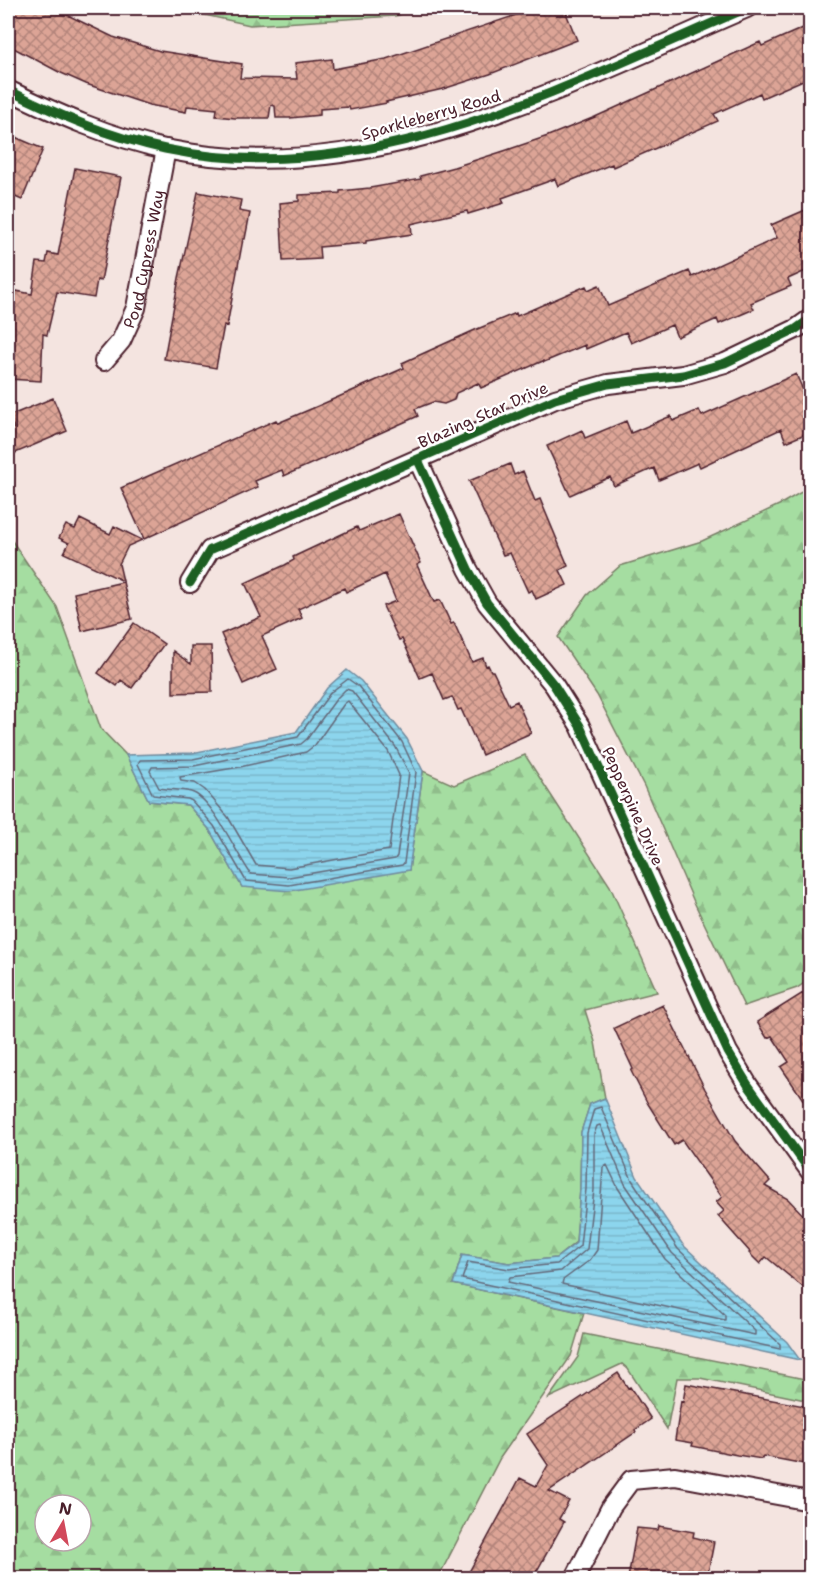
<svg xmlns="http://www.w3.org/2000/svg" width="818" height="1586" font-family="'Shantell Sans',sans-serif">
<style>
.forest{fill:url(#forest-firs);stroke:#787e66;stroke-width:1.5;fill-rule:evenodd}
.water{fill:url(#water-rules);stroke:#728c9f;stroke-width:1.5}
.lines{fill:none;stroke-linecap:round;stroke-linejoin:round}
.shore{stroke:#646879;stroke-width:1.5}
.building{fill:url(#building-cross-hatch);stroke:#4a1f2b;stroke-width:1.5}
.minor-casing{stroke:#4a1f2b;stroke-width:22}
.minor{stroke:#fff;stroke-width:18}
.cycleway-casing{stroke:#fff;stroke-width:13}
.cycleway{stroke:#1b5e20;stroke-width:9}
.labels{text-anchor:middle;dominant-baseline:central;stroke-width:4.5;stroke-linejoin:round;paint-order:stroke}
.street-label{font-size:16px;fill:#4a1f2b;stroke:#fff}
</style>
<defs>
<pattern id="forest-firs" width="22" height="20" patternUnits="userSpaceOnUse" patternTransform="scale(1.5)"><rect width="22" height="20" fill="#a5dda1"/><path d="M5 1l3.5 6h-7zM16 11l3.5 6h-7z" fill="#90bd8b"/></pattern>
<pattern id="water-rules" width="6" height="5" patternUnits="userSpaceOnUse" patternTransform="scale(1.5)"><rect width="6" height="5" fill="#8cd5ed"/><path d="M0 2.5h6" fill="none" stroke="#7ab6cb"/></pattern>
<pattern id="building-cross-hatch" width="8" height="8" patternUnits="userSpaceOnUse" patternTransform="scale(1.5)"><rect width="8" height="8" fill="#dca496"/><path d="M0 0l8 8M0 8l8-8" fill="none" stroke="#b4857b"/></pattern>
</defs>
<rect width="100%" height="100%" fill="#f4e4e0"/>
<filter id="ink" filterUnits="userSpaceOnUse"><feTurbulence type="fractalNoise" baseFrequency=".0167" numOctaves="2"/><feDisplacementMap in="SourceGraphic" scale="12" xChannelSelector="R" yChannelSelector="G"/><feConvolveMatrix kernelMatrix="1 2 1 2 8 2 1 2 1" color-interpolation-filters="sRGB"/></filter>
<g filter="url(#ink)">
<path class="forest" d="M173,8H423L395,16L250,25Z
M810,487V979L797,988L744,1006L695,904L644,786L597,695L558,637L587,595L620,566L702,541L779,505Z
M8,535L57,607L101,729L126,755L149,801L188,805L209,829L242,887L409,870L423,771L454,785L525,755L610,886L657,992L585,1010L595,1042L605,1098L590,1104L581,1132L580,1189L576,1242L556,1258L509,1263L462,1255L453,1284L584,1313L571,1356L500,1458L438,1578H8ZM45,1505H81V1541H45Z
M584,1334L810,1380V1401L700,1378H677L667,1429L628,1369L622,1364L549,1398L578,1357Z"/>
<path class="water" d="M347,670L361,681L407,739L423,771L409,870L290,891L242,887L209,829L188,805L149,801L126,755L192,753L296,732L327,688Z
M605,1098L637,1177L683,1245L787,1342L800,1360L453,1284L462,1255L509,1263L556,1258L576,1243L580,1189L581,1132L590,1104Z"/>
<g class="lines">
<path class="shore" d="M348,679L358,686L402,742L416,772L404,863L402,865L289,885L246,881L214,826L192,801L188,799L153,795L138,764L140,760L193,759L298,737L331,692Z
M346,689L352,691L395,746L409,773L397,856L395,859L289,877L251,874C237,856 213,798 191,792C181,789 169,790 159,788L150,771L152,767L194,766L301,744L307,739L337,698Z
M348,701L388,751L399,775L389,850L289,868L256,865L228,817L205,790L195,783L181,781L180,777L240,767L306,752L315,745L344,704Z
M601,1107L632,1180L678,1249L780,1344V1349L462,1279L468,1262L509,1269L557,1264L580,1246L586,1189L587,1133L594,1109Z
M600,1125L625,1184L672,1253L755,1331V1335L508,1282L510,1277L561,1271L587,1249L594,1190V1134L597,1126Z
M607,1165L618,1188L665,1259L725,1315V1320L562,1284L563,1280L590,1260L597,1250L603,1168Z"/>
</g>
<path class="building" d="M8,8H53L113,37L160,51L242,64L240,78L297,79L295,63L332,59L333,69L386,59L525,12L524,8H564L577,40L490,74L443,89L386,102L387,103L350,110L349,107L320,109V115L290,118H276L275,106L271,105L269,118H235L216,116L217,109L187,106L186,112L149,105L86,84L59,72L8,45Z
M810,25V77L762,98L760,93L714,114L718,121L613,167L612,164L558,186L555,179L502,198L504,203L468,214L467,211L411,224L412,234L366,241V243L319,247L320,259L283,261L280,203L299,201V195L340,193V191L370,188L421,179L420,176L454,167L504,151L548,136L595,117L760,42L762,46Z
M8,134L43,149L22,200L8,194Z
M75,168L121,177L101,281L97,280L94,298L57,292L47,335L43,334L41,381L8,379V309L11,290L32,294L37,262L46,263L48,253L58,255Z
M198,192L241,200L239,211L250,213L245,239H243L227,326L224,325L216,368L164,359L179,278Z
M810,208V269L788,279L791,286L751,303L754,309L719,324L717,319L677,337L672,325L631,343L626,332L586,349L585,345L544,362L543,361L481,388L478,383L456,393L454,400L444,404L433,402L415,409L418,416L284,476L282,470L255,481L258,487L144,539L121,488L276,420L278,423L318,406L404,368L402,363L475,330L516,313L517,316L586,286L588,290L599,285L608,306L689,271L692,277L777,238L771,225Z
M796,374L810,406V432L786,442L781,429L700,467L698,463L659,480L654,468L614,486L610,477L570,495L547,446L582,430L585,438L626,421L631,433L671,416L673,421L699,410L702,416Z
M53,398L67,431L13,454L8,440V431L14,428L9,416Z
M510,464L514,475L523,471L535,501L540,499L568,566L560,570L567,585L536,599L532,590L528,592L510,553L503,555L469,481Z
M399,514L421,563L417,565L434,602L440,600L451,624L454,623L472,662L483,658L486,666L488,665L491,671H493L509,705L517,701L531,733L482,755L461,709L458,710L452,697L444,700L432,673L420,678L402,639L399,640L383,606L396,601L385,574L346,592L344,588L298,609L302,618L262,636L277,669L243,684L221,634L261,617L245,583L285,565L294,560L293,557L342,534L357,527L359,531Z
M80,519L110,534L114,526L142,540L128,546L119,564L123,581L64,553L69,543L59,538L66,525L75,529Z
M123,582L132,619L82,631L74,593Z
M134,623L164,644L132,688L121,680L117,686L98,673Z
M191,646H211L212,692L173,693V651L191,664Z
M803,993L810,1005V1110L781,1067L789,1062L772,1036L767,1038L757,1022Z
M663,1005L705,1089L735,1141L770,1181L765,1186L788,1199L810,1222V1293L766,1257L760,1264L749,1253L750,1252L718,1216L724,1211L716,1202L722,1197L682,1140L674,1145L648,1104L631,1071L633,1069L614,1028Z
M618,1373L628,1388L630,1387L651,1419L635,1430L636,1432L549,1491L569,1501L559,1519L564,1522L533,1578H477L468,1574L520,1478L536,1486L548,1465L527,1434Z
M686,1384L810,1407V1465L763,1456L762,1459L737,1455L692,1446L693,1443L675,1440L681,1401L683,1402Z
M659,1526L694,1532L693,1537L714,1542L707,1578H628L637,1528L658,1530Z"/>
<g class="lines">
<g class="minor-casing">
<g id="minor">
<path d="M8,90C59,115 109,137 165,149C371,192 564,86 747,8"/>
<path id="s1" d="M104,361L121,341L136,308L166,149"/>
<path d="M418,460L468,569L487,603L554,685L580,726L728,1052L748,1085L810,1171"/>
<path d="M190,583L210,550L555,399L608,384L683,375L725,363L796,329L810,319"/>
<path d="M575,1578L611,1507L631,1480L675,1476L810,1501"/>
</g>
</g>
<use href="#minor" class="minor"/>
<g class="cycleway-casing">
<path id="cycleway" d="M8,90C59,115 109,137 165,149C371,192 564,86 747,8
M418,460L468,569L487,603L554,685L580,726L728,1052L748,1085L810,1171
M190,583L210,550L555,399L608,384L683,375L725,363L796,329L810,319"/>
</g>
<use href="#cycleway" class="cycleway"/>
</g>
</g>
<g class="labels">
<g class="street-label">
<text transform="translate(431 115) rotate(-16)">Sparkleberry Road</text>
<text stroke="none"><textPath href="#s1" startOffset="112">Pond Cypress Way</textPath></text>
<text transform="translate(483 415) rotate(-24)">Blazing Star Drive</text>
<text transform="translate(633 806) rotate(66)">Pepperpine Drive</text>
</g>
</g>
<rect width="818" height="1586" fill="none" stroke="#fff" stroke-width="30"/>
<rect x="15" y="15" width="788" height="1556" fill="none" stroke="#4a1f2b" stroke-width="2" filter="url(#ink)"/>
<g transform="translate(63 1523) rotate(10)"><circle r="28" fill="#ffffff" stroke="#b7a5aa" stroke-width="1.5"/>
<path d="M0-4.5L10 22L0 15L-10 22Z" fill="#d1495b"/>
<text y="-9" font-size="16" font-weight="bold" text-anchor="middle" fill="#4a1f2b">N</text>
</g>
</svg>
